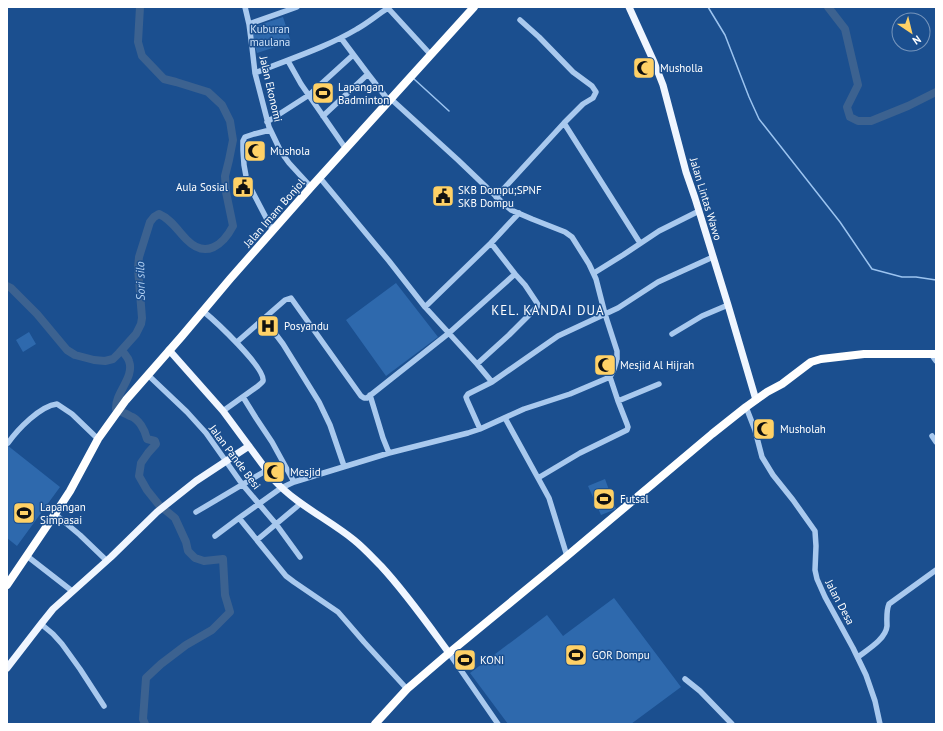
<svg xmlns="http://www.w3.org/2000/svg" width="943" height="731" font-family="'PT Sans',sans-serif">
<style>
.green{fill:#2e69ad}
.lines{fill:none;stroke-linecap:round;stroke-linejoin:round}
.stream{stroke:#9cc4f0;stroke-width:1.5}
.river{stroke:#3c6290;stroke-width:8}
.minor{stroke:#a9c9ee;stroke-width:5.5}
.major{stroke:#f0f6ff;stroke-width:7}
.highway{stroke:#fff;stroke-width:8}
.labels{text-anchor:middle;dominant-baseline:central;stroke-width:3;stroke-linejoin:round;paint-order:stroke}
.park-label{font-size:11px;fill:#cfe3fa;stroke:#1b4f8f}
.poi-label{font-size:11px;fill:#fff;stroke:#1b4f8f;text-anchor:start}
.street-label{font-size:11px;fill:#fff;stroke:#1b4f8f}
.water-label{font-size:12px;font-style:italic;fill:#b5d3f5;stroke:#1b4f8f}
.quarter-label{font-size:13px;letter-spacing:1px;fill:#fff;stroke:#1b4f8f}
</style>
<rect width="100%" height="100%" fill="#1b4f8f"/>
<path class="green" d="M283,17L291,42L257,53L250,28Z
M396,283L438,337L386,376L346,320Z
M29,332L36,344L23,352L16,340Z
M7,445L60,487L17,546L7,538Z
M605,479L616,509L601,515L588,486Z
M614,598L681,687L631,724H508L470,673L547,615L563,636Z"/>
<g class="lines">
<path class="stream" d="M708,7L725,35L749,97L759,119L840,222L872,269L902,277H916L936,280
M414,79L449,111"/>
<path class="river" d="M828,7L845,29L858,85L847,107L850,117L858,121H871L908,106L936,92
M7,286L11,288L37,314L67,350L75,355L94,360L105,361L113,359L119,353L136,334L141,324L142,318L138,268L139,257L150,222L154,217L159,214C171,219 178,231 187,240C206,259 223,245 233,226L226,192L225,176L229,160L233,140L230,121L222,105L208,92L176,82L164,79L142,56L138,42L140,7
M122,350C124,354 128,357 129,361C135,378 115,392 116,409C121,412 125,413 130,416C139,419 145,430 147,439L155,441L156,444L148,453L141,463L139,476L147,490L159,505L175,518L186,542L188,551L195,558L204,561L223,559L225,595L230,612L212,630L186,645L161,664L146,678L143,719L145,724"/>
<path class="minor" d="M245,7L249,24L252,47L255,73L269,127L281,152L289,163L311,187
M387,7L431,55
M249,24L297,7
M341,38L368,74L389,101
M288,61L301,84L346,149
M255,73C289,59 325,48 357,29C368,23 377,15 388,8
M391,99L458,160L504,204L511,210L532,219L565,232L572,237L589,264L596,279L605,314L617,351V359L614,369L610,377L570,394L524,409L480,429L468,433L389,453L294,482L281,488L239,518L286,576L294,582L338,612L345,620L364,642L407,689
M323,116L368,74
M267,122L309,95L353,55
M564,123L640,243
M270,130L254,134L245,137L243,141V150L244,165L246,176L249,185L273,231
M320,178L389,261L425,307L477,364L492,382
M496,197L564,123L583,104L593,98L596,92L592,86L573,72L539,37L520,20
M594,273L623,255L659,231L699,211
M425,307L491,243L519,213
M203,311C214,320 266,368 263,381C262,383 259,385 258,386L223,411
M263,320L271,328L283,344L319,402L330,425L344,466
M672,334L702,316L728,305
M237,342L285,300L291,298L361,396L364,398H367L449,333L515,274L491,243
M931,354L936,361
M477,364L509,335L537,307L538,305L537,303L525,285L515,274
M148,375L187,412L206,433L242,484L276,524L300,557
M370,395L383,438L389,453
M243,397L256,418L272,442L294,482
M618,401L659,384
M746,407L755,430L762,457L773,475L793,500L815,531L816,546L815,570L817,579L825,597L853,648L866,675L875,701L880,724
M505,418L538,478
M480,429L467,400L466,397L468,394L492,382L558,336L618,308L658,282L713,257
M932,436L936,442
M8,443C18,429 40,406 57,404L72,414L98,439
M196,512L267,470
M55,514L80,535L106,560
M215,536L239,518
M257,540L300,504
M27,556L72,591
M567,556L549,498L538,478L580,453L627,430L628,427L627,424L618,401L610,377
M41,624L53,634L62,644L80,669L104,706
M449,653L498,724
M858,657C867,650 886,639 887,626C887,619 886,611 889,604L936,570
M685,679L700,691L732,724"/>
<path class="major" d="M629,7L654,62L663,85L686,172L695,198L728,305L756,400
M169,350L223,411L274,480C297,505 328,519 354,540C364,548 372,557 381,566C406,593 427,623 449,653
M7,668L41,624L53,609L111,557L157,512L196,481L249,446"/>
<path class="highway" d="M7,585L55,514L70,491L98,439L126,400L182,336L230,279L311,187L474,7
M375,724L407,689L449,653L567,556L712,434L746,407L767,392L782,384L811,362L821,359L864,354H936"/>
</g>
<defs>
<g id="mosque-square" transform="scale(1.15)"><rect x="-9" y="-9" width="18" height="18" rx="4" fill="#ffd166" stroke="#1b4f8f"/><path d="M3.5-4.9A6 6 0 1 0 3.5 4.9A5 5 0 1 1 3.5-4.9Z" fill="#111"/></g>
<g id="stadium-square" transform="scale(1.15)"><rect x="-9" y="-9" width="18" height="18" rx="4" fill="#ffd166" stroke="#1b4f8f"/><path d="M0-5a6.5 5 0 1 0 0 10a6.5 5 0 1 0 0-10ZM-3.5-1.8h7v3.6h-7Z" fill="#111"/></g>
<g id="civic-square" transform="scale(1.15)"><rect x="-9" y="-9" width="18" height="18" rx="4" fill="#ffd166" stroke="#1b4f8f"/><path d="M-.6-6.5H3V-4.5H.6V-3L4-1V1h2V6H-6V1h2V-1L-.6-3ZM-1.2 2.5V6h2.4V2.5Z" fill="#111"/></g>
<g id="hospital-square" transform="scale(1.15)"><rect x="-9" y="-9" width="18" height="18" rx="4" fill="#ffd166" stroke="#1b4f8f"/><path d="M-5-5h3v3.5h4V-5h3V5h-3V1.5h-4V5h-3Z" fill="#111"/></g>
</defs>
<g fill-rule="evenodd">
<use href="#mosque-square" x="644" y="68"/>
<use href="#stadium-square" x="323" y="93"/>
<use href="#mosque-square" x="255" y="151"/>
<use href="#civic-square" x="243" y="187"/>
<use href="#civic-square" x="443" y="196"/>
<use href="#hospital-square" x="268" y="326"/>
<use href="#mosque-square" x="605" y="365"/>
<use href="#mosque-square" x="764" y="429"/>
<use href="#mosque-square" x="274" y="472"/>
<use href="#stadium-square" x="604" y="499"/>
<use href="#stadium-square" x="24" y="513"/>
<use href="#stadium-square" x="576" y="655"/>
<use href="#stadium-square" x="465" y="660"/>
</g>
<g class="labels">
<g class="park-label">
<text x="270" y="29">Kuburan<tspan x="270" dy="13">maulana</tspan></text>
</g>
<g class="poi-label">
<text x="660" y="68">Musholla</text>
<text x="338" y="87">Lapangan<tspan x="338" dy="13">Badminton</tspan></text>
<text x="270" y="151">Mushola</text>
<text x="228" y="187" text-anchor="end">Aula Sosial</text>
<text x="458" y="190">SKB Dompu;SPNF<tspan x="458" dy="13">SKB Dompu</tspan></text>
<text x="284" y="326">Posyandu</text>
<text x="620" y="365">Mesjid Al Hijrah</text>
<text x="780" y="429">Musholah</text>
<text x="290" y="472">Mesjid</text>
<text x="620" y="499">Futsal</text>
<text x="40" y="507">Lapangan<tspan x="40" dy="13">Simpasai</tspan></text>
<text x="592" y="655">GOR Dompu</text>
<text x="480" y="660">KONI</text>
</g>
<g class="street-label">
<text transform="translate(271 89) rotate(77)">Jalan Ekonomi</text>
<text transform="translate(706 199) rotate(73)">Jalan Lintas Wawo</text>
<text transform="translate(274 213) rotate(-49)">Jalan Imam Bonjol</text>
<text transform="translate(235 457) rotate(53)">Jalan Pande Besi</text>
<text transform="translate(840 602) rotate(62)">Jalan Desa</text>
</g>
<g class="water-label">
<text transform="translate(140 281) rotate(-91)">Sori silo</text>
</g>
<g class="quarter-label">
<text x="548" y="310">KEL. KANDAI DUA</text>
</g>
</g>
<rect width="943" height="731" fill="none" stroke="#ffffff" stroke-width="16"/>
<g transform="translate(911 32) rotate(145)"><circle r="19" fill="#1b4f8f" stroke="#7695bc"/>
<path d="M0-3L7 15L0 10L-7 15Z" fill="#ffd166"/>
<text y="-6" font-size="11" font-weight="bold" text-anchor="middle" fill="#ffffff">N</text>
</g>
</svg>
